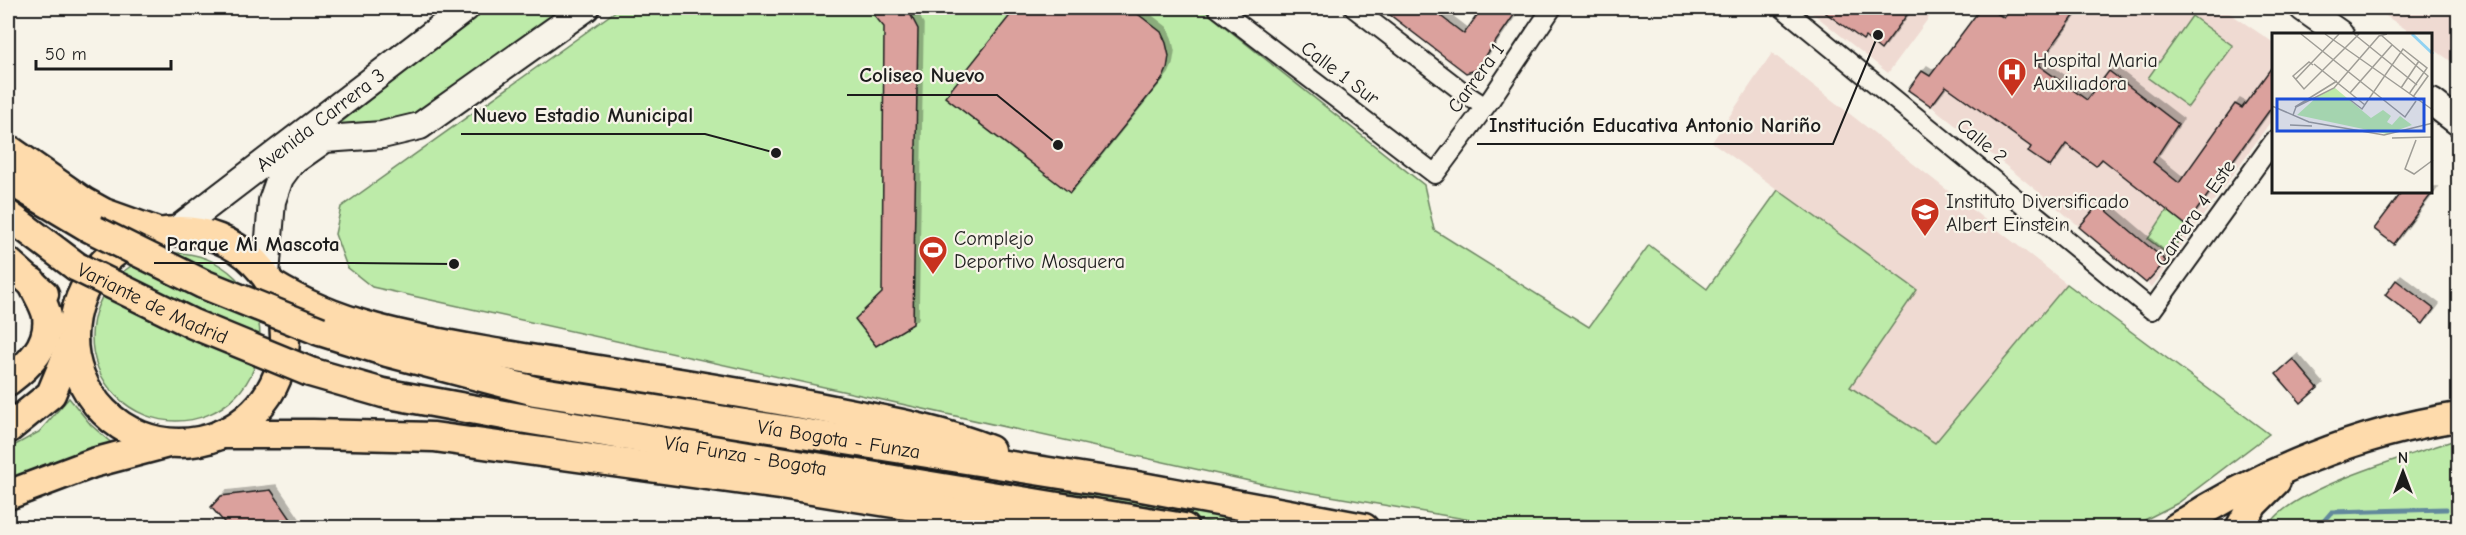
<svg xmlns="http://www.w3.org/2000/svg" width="2466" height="535" font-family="'Comic Neue',sans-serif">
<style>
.built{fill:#efdad2}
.green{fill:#bdeba9;stroke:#6c8462;stroke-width:1.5}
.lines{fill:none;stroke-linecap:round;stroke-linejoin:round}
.stream{stroke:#62899c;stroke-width:5}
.building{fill:#dba19d;stroke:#1c1c1c;stroke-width:1.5;filter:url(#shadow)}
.minor-casing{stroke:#1c1c1c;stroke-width:22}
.secondary-casing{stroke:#1c1c1c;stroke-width:30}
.primary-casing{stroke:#1c1c1c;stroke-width:33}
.minor{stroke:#f7f3e8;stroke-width:18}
.secondary{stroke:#f7f3e8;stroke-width:26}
.primary{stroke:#fedbac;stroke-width:28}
.primary-bridge-casing{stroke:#1c1c1c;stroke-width:33;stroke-linecap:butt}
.primary-bridge{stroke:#fedbac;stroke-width:28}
.labels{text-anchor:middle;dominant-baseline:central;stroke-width:4.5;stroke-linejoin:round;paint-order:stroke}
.poi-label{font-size:20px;fill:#1c1c1c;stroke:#f7f3e8;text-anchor:start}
.street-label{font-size:20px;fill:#1c1c1c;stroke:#f7f3e8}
.inset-river{fill:none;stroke:#91d2f2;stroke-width:3}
.inset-road{fill:none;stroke:#9f9d96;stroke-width:1.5}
.view{fill:#1d4ed8;fill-opacity:0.15;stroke:#1d4ed8;stroke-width:3}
.inset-edge{fill:none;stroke:#1c1c1c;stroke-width:3}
.leader{fill:none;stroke:#1c1c1c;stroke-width:2}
.callout-dot{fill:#1c1c1c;stroke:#f7f3e8;stroke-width:2}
.callout-label{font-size:21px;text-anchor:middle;font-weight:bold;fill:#1c1c1c;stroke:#f7f3e8;stroke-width:4.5;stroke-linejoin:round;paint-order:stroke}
</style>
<defs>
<filter id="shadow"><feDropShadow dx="5" dy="-5" stdDeviation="0" flood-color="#0004"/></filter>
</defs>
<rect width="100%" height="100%" fill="#f7f3e8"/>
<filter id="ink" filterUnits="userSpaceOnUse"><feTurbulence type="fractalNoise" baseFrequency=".0167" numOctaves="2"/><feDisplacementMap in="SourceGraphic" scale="12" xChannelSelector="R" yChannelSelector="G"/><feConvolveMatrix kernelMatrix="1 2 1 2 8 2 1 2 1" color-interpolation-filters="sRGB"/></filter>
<g filter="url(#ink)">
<path class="built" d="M1806,8H1936L1888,73Z
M2004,8H2222L2274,43V117L2152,287L2025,181L1931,106Z
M2374,8H2458V66L2432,48V34H2413Z
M1772,53L2067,284L1935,443L1849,387L1917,290L1712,142Z"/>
<path class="green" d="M486,8H566L413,121L339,124Z
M620,8H1201L1424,185L1434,230L1589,327L1649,245L1707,289L1778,190L1917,290L1850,387L1935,443L2067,284L2269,434L2178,503L2131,527H1512L1272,486L372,287L347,267L335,234L341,207Z
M2192,16L2233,46L2188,107L2148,78Z
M2167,210L2188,227L2169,255L2148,239Z
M92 337a84 84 0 1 1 168 0a84 84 0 1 1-168 0Z
M69,398L91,425L117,448L8,480V449L39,432Z
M2458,439V527H2269C2284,490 2418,453 2458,439Z
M1035,480L1297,527H1236L1033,489Z"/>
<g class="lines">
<path class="stream" d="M2318,528L2332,512L2446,509"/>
</g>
<path class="building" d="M868,8H907L918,29L913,324L876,346L855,319L882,293L884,27Z
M1016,8H1130L1161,32L1166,43L1169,56L1167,69L1163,78L1070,193L945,97Z
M1381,8H1430L1464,34L1482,8H1519L1476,70L1466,73Z
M1819,8H1912L1881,50L1865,37L1863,40Z
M1981,8H1989L2004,18L2012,8H2080L2038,65L2087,100L2109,71L2178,124L2153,162L2179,183L2235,104L2242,108L2274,64V104L2186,225L2102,159L2096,166L2066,144L2050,167L2028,152L2031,147L1946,86L1931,106L1908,90L1922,71L1930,76Z
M2402,192H2433L2394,244L2374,229Z
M2099,204L2166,261L2146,283L2079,227Z
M2396,280L2434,309L2423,324L2385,295Z
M2293,359L2318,388L2301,403L2276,374Z
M271,490L297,528H229L211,507L221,496Z"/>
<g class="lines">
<g class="minor-casing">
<path id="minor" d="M1218,8L1435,174L1491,99L1552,8
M1354,8L1467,95L1484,106
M1783,8L2152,310L2274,141"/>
</g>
<g class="secondary-casing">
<g id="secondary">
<path d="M2303,8L2340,34"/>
<path d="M2432,102L2458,122"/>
<path id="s1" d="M175,231L466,8"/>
<path d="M266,275L272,201L280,178L291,163L325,139L382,135L420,126L586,8"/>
</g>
</g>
<g class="primary-casing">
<g id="primary">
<path d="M8,149L84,202L104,213L160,233"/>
<path d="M8,179L90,228"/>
<path d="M8,215L77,267"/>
<circle cx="179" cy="337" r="106"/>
<path d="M8,262L44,294"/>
<path d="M272,285C341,328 421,340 500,354C606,372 713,387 818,407C876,419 935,428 990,450"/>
<path id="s2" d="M320,331L387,352L535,391L1131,485L1364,528"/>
<path id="s3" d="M310,372L383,393L526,419L1184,528"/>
<path d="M8,381C28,366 51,345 47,316C45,305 36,292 32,282"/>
<path d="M8,429L51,394L73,341"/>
<path d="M221,434H313L434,437L780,485L1052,528"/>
<path d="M8,495L93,463L168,443"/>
<path d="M2176,528C2259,473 2360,432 2458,417"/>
<path d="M2240,528L2253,504L2276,481"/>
</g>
</g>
<use href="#minor" class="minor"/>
<use href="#secondary" class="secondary"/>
<use href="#primary" class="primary"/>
<g class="primary-bridge-casing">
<g id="primary-bridge">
<path d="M94,230L203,284L320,331"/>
<path id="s4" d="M77,267L193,324L310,372"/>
</g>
</g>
<use href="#primary-bridge" class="primary-bridge"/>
</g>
</g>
<defs>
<g id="hospital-pin" transform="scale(1.5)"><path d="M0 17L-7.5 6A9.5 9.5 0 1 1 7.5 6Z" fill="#c8321e" stroke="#f7f3e8"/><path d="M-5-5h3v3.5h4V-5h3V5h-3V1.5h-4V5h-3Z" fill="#fff"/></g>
<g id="school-pin" transform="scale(1.5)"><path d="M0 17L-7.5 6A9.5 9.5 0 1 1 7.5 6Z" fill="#c8321e" stroke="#f7f3e8"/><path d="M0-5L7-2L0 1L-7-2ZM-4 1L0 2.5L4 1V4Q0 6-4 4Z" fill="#fff"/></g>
<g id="stadium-pin" transform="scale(1.5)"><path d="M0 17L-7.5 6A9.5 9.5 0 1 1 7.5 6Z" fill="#c8321e" stroke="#f7f3e8"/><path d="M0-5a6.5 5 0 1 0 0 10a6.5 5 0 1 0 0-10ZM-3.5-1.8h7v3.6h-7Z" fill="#fff"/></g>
</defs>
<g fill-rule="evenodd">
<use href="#hospital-pin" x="2012" y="72"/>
<use href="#school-pin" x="1925" y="212"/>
<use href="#stadium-pin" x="933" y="250"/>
</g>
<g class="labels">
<g class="poi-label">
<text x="2033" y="60">Hospital Maria<tspan x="2033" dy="23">Auxiliadora</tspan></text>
<text x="1946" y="201">Instituto Diversificado<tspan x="1946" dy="23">Albert Einstein</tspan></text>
<text x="954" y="238">Complejo<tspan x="954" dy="23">Deportivo Mosquera</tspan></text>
</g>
<g class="street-label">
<text transform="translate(1340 73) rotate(37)">Calle 1 Sur</text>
<text transform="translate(1476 78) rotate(-54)">Carrera 1</text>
<text stroke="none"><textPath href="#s1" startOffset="183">Avenida Carrera 3</textPath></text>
<text transform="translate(1982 141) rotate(40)">Calle 2</text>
<text transform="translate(2195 213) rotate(-55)">Carrera 4 Este</text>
<text stroke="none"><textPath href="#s4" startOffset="84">Variante de Madrid</textPath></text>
<text stroke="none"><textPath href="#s2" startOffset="531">Vía Bogota - Funza</textPath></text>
<text stroke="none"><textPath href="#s3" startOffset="444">Vía Funza - Bogota</textPath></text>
</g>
</g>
<g transform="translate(2272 33)">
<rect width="160" height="160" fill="#f7f3e8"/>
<path d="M63,55L99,85L111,77L119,83L115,89L120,92L128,83L140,92L115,101L25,82L46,63Z" fill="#bdeba9"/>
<path class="inset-river" d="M140,1L161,21"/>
<path class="inset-road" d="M29,1L133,84L144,68M53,1L161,77M82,1L145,52M109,2L156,43L141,64M42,31L93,72M41,32L37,29L21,43L32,56L87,1M24,46L67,1M129,55L147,28M78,60L120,12M77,66L90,76L131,16L155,35L137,61M0,73L37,89L112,102L161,90M23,74L65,48M21,82L24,74L62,55L107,3L115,1M18,92L40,93M120,105L161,104M144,107L133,136L142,141L161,127"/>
<path class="view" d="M5,66H152V98H5Z"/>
<rect width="160" height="160" class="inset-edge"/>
</g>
<path class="leader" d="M1058 145L997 95H847M776 153L705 134H461M1878 35L1833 144H1477M454 264L352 263H154"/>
<g class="callout-dot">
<circle cx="1058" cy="145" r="6"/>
<circle cx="776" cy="153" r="6"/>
<circle cx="1878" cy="35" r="6"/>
<circle cx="454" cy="264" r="6"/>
</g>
<g class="callout-label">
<text x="922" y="82">Coliseo Nuevo</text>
<text x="583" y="122">Nuevo Estadio Municipal</text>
<text x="1655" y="132">Institución Educativa Antonio Nariño</text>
<text x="253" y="251">Parque Mi Mascota</text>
</g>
<rect width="2466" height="535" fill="none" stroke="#f7f3e8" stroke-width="30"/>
<rect x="15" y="15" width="2436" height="505" fill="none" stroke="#1c1c1c" stroke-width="2" filter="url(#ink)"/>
<g transform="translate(2403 472)" stroke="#f7f3e8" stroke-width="4.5" paint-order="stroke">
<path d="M0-4.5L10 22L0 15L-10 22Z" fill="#1c1c1c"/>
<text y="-9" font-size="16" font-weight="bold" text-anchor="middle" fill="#1c1c1c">N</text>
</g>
<path d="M36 60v9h135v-9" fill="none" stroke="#1c1c1c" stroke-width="3"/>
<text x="45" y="60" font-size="18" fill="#1c1c1c" stroke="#f7f3e8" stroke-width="4.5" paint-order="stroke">50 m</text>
</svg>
